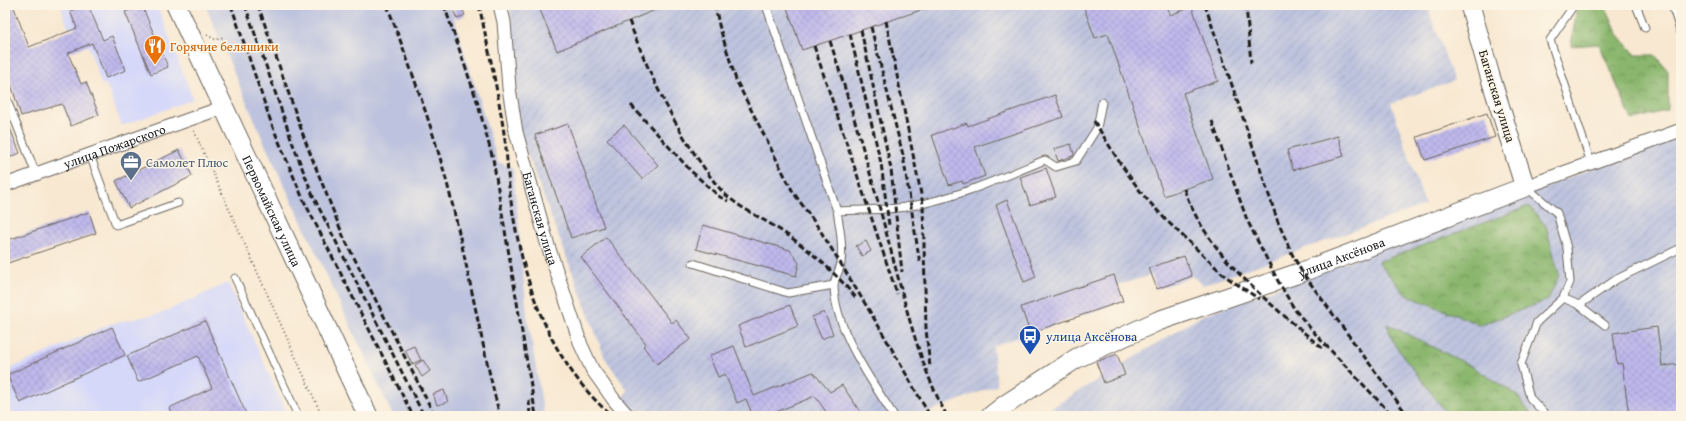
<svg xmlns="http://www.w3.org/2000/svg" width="1686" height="421" font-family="'Gentium Book Plus',serif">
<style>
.built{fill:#d5d8f9}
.industrial{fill:url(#industrial-furrows)}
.railway{fill:#bdc3de}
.forest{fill:url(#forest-crowns);stroke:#536944}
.building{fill:url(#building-cross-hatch)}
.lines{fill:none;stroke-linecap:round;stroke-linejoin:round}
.lane-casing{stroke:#69635b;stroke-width:9}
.street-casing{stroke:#69635b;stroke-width:15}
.secondary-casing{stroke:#69635b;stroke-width:21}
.path{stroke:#69635b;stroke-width:2;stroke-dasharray:1 3;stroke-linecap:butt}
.lane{stroke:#fff;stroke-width:7}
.street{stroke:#fff;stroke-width:13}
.secondary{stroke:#fff;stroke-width:19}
.rail{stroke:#1c1c1c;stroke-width:3;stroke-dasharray:6 3;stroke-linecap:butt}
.labels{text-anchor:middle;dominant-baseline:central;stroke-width:3;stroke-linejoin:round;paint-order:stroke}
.food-label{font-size:13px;fill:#c56008;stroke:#fcf5e5;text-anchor:start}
.street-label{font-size:13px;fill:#1c1c1c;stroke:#fcf5e5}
.service-label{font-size:13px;fill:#4e5e75;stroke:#fcf5e5;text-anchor:start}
.transit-label{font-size:13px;fill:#164399;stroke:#fcf5e5;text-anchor:start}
</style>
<defs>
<pattern id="industrial-furrows" width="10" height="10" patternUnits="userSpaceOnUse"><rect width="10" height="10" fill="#bdc3de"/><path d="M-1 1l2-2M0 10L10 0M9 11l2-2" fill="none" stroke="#a2a7be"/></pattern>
<pattern id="forest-crowns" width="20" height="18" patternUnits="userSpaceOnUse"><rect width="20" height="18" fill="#8ab66d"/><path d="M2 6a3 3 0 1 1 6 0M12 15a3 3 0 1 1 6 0" fill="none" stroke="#709359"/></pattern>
<pattern id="building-cross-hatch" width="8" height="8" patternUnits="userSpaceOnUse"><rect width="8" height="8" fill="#bfb9ec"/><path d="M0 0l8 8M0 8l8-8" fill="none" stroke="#a49eca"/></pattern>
</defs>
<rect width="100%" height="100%" fill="#fcf5e5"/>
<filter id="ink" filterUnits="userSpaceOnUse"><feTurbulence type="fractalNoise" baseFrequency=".025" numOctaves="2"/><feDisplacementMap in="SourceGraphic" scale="8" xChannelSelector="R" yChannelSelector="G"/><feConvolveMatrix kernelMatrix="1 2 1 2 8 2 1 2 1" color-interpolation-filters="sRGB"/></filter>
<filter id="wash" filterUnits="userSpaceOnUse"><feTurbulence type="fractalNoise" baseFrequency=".012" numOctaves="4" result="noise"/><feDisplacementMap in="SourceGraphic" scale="16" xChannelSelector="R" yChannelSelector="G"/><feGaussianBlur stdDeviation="0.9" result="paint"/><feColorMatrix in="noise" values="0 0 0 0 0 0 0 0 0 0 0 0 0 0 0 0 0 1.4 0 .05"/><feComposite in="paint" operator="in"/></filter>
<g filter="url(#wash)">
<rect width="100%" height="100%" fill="#f8e8d1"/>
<path class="built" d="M69,5H157L193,99L122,126L106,84L102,85L88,46L82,48L74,27L69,29L61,8Z
M228,283L288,416H14L6,405L5,402V371L110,324L162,313Z"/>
<path class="industrial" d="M510,5H1427L1454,81L1391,103L1425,205L1203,285L1192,276L1157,289L1152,275L1118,285L1123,301L993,346L997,385L919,416H634L620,400L628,391L605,358L520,135Z
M1681,132V416H1038L1203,315L1509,202Z"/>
<path class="railway" d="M205,5H450L498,162L513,168L527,314L544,416H393L263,140Z"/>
<path class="forest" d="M1577,5H1605L1618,34L1636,55H1655L1668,71V110L1632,120L1599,44L1571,46Z
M1529,206L1546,226L1559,275L1548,300L1481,325L1406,295L1378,262Z
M1387,324L1471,366L1517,395L1532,416H1449L1394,344Z"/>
<g id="blocks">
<path class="building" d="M5,5H13L29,47L77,28L70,11L88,5L103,40L112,36L126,70L106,78L92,43L68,53L81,84L86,82L99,115L71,126L62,104L21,116L8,75L5,76Z
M538,5H667L557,51Z
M786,5H929L930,7L802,50Z
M1083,5H1167L1170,15L1192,7L1218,81L1183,93L1213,179L1164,196L1108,34L1095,38Z
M142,6L168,67L151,74L125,12Z
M461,6L465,15L457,19L453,10Z
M1055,95L1063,117L975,147L985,176L963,184L962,181L949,185L932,135L967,123L968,126Z
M1487,113L1495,137L1425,160L1417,137Z
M5,116L20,153L5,159Z
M568,124L604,227L571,238L535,135Z
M624,125L658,165L642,179L607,139Z
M1338,136L1344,156L1293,170L1287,150Z
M1071,144L1074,154L1073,156L1058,161L1054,149Z
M179,150L192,176L129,208L116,181Z
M1046,168L1056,197L1030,205L1020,177Z
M1007,200L1036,277L1024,282L996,205Z
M89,212L96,233L5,264V241Z
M703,225L790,250L799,263L796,276L696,249Z
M606,237L672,323L676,320L691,339L657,364L643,346L646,344L581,257Z
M866,241L871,251L862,256L856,246Z
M1184,256L1192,276L1157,289L1149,268Z
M1114,275L1123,301L1030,333L1021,307Z
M790,305L798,326L746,347L738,326Z
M824,312L833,334L822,339L812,317Z
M205,321L247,416H173L169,408L212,388L198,356L138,382L127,356Z
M112,327L125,355L20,403L7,375Z
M1657,327L1662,366L1681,364V416H1629L1622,363L1617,364L1613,333Z
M414,346L421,360L412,364L405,350Z
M734,346L754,396L813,372L830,392L842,385L863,416H829L815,396L766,416H753L746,399L737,403L725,374L718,377L709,356Z
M1117,354L1125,375L1104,383L1096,362Z
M423,360L430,371L422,377L415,365Z
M444,390L448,402L437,405L433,394Z"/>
</g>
</g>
<g filter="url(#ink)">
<use href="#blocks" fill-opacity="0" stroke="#69635b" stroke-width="1"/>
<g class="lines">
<g class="lane-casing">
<path id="lane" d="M766,5L837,211C840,228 843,245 841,263C840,270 834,278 834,286C835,330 871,380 894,416
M1574,5L1550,40L1591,163
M1636,5L1645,28
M1672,5L1681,33
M5,95L36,174
M90,155L116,225L178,203
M1526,187L1557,213L1567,248L1570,282L1563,298L1537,322L1521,364L1530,398L1547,416
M837,211C862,209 887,211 911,206C957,198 1001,178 1045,160L1056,167L1076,161L1097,128L1102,102
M693,263L788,293L834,285
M235,278L298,416
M1563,298L1579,305L1605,325
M1579,305L1617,279L1681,248"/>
</g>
<g class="street-casing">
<g id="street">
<path id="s1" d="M500,5L504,22L509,88L516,132L548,246L581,345L592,369L614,400L628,416"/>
<path id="s2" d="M5,185L224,107"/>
<path d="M1525,187L1681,130"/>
</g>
</g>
<g class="secondary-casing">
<g id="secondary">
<path id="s3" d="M176,5L368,416"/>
<path id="s4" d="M991,416L1005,405L1077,358L1158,321L1302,272L1525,187L1490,76L1470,5"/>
</g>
</g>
<path class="path" d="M207,35L216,40L223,37
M194,131L322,416"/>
<use href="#lane" class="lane"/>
<use href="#street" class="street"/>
<use href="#secondary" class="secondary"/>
<path class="rail" d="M231,5L272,125L303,199L413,416
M245,5L294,147L313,196L424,416
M258,5L306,143L344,238L435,416
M387,5C409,64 431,122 447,183C467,260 480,339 500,416
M444,5L477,101L493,159L536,416
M479,5C489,52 500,100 506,148C507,161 508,174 509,187C520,272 545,358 612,416
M715,5L719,25L736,80L793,192L818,227L841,264L878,325L930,416
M1205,5L1278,222L1292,254L1302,272L1408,416
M1246,5L1251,63
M629,21C648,71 670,118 700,162C708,173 716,186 726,195C743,210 762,218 780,230C809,249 835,272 857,299
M886,21L923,204L926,329L930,367
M871,27L903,155L920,264
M861,30L891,169L902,272
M850,34L881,163L889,225
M830,41C852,109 872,178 890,247C905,303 919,365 947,416
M814,46L897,294
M631,105L691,171L720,197L728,201
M1094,121L1120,163L1143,195L1166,220L1225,276L1259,299
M1212,121L1247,220L1278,281L1295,310L1318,337L1393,416
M1184,189C1208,257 1270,303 1322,348
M529,400L530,416"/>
</g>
</g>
<defs>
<g id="restaurant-pin" transform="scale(1.15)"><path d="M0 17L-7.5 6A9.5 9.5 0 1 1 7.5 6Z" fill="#e8710a" stroke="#fcf5e5"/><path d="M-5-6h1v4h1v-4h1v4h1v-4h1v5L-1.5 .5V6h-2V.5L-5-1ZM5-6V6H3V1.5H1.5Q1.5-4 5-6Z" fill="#fff"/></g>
<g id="office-pin" transform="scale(1.15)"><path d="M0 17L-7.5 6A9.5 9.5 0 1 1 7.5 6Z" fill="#5c6f8a" stroke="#fcf5e5"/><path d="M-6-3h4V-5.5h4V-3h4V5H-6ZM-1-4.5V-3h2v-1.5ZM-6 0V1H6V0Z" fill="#fff"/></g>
<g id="bus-pin" transform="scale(1.15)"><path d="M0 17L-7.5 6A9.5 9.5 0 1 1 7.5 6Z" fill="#1a4fb4" stroke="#fcf5e5"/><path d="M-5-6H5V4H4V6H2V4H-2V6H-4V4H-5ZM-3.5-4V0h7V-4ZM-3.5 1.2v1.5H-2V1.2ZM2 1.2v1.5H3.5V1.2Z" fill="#fff"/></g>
</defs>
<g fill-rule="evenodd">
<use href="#restaurant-pin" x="155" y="46"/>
<use href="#office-pin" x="131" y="162"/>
<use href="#bus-pin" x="1030" y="336"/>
</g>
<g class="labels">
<g class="food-label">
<text x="170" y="46">Горячие беляшики</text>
</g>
<g class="street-label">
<text transform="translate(1497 96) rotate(73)">Баганская улица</text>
<text stroke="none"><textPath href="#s2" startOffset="116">улица Пожарского</textPath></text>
<text stroke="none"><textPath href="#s3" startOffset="227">Первомайская улица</textPath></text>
<text stroke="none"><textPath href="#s1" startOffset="218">Баганская улица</textPath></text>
<text stroke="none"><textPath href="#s4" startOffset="387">улица Аксёнова</textPath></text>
</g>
<g class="service-label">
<text x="146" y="162">Самолет Плюс</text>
</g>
<g class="transit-label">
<text x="1046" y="336">улица Аксёнова</text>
</g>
</g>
<rect width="1686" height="421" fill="none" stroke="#fcf5e5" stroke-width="20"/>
</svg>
